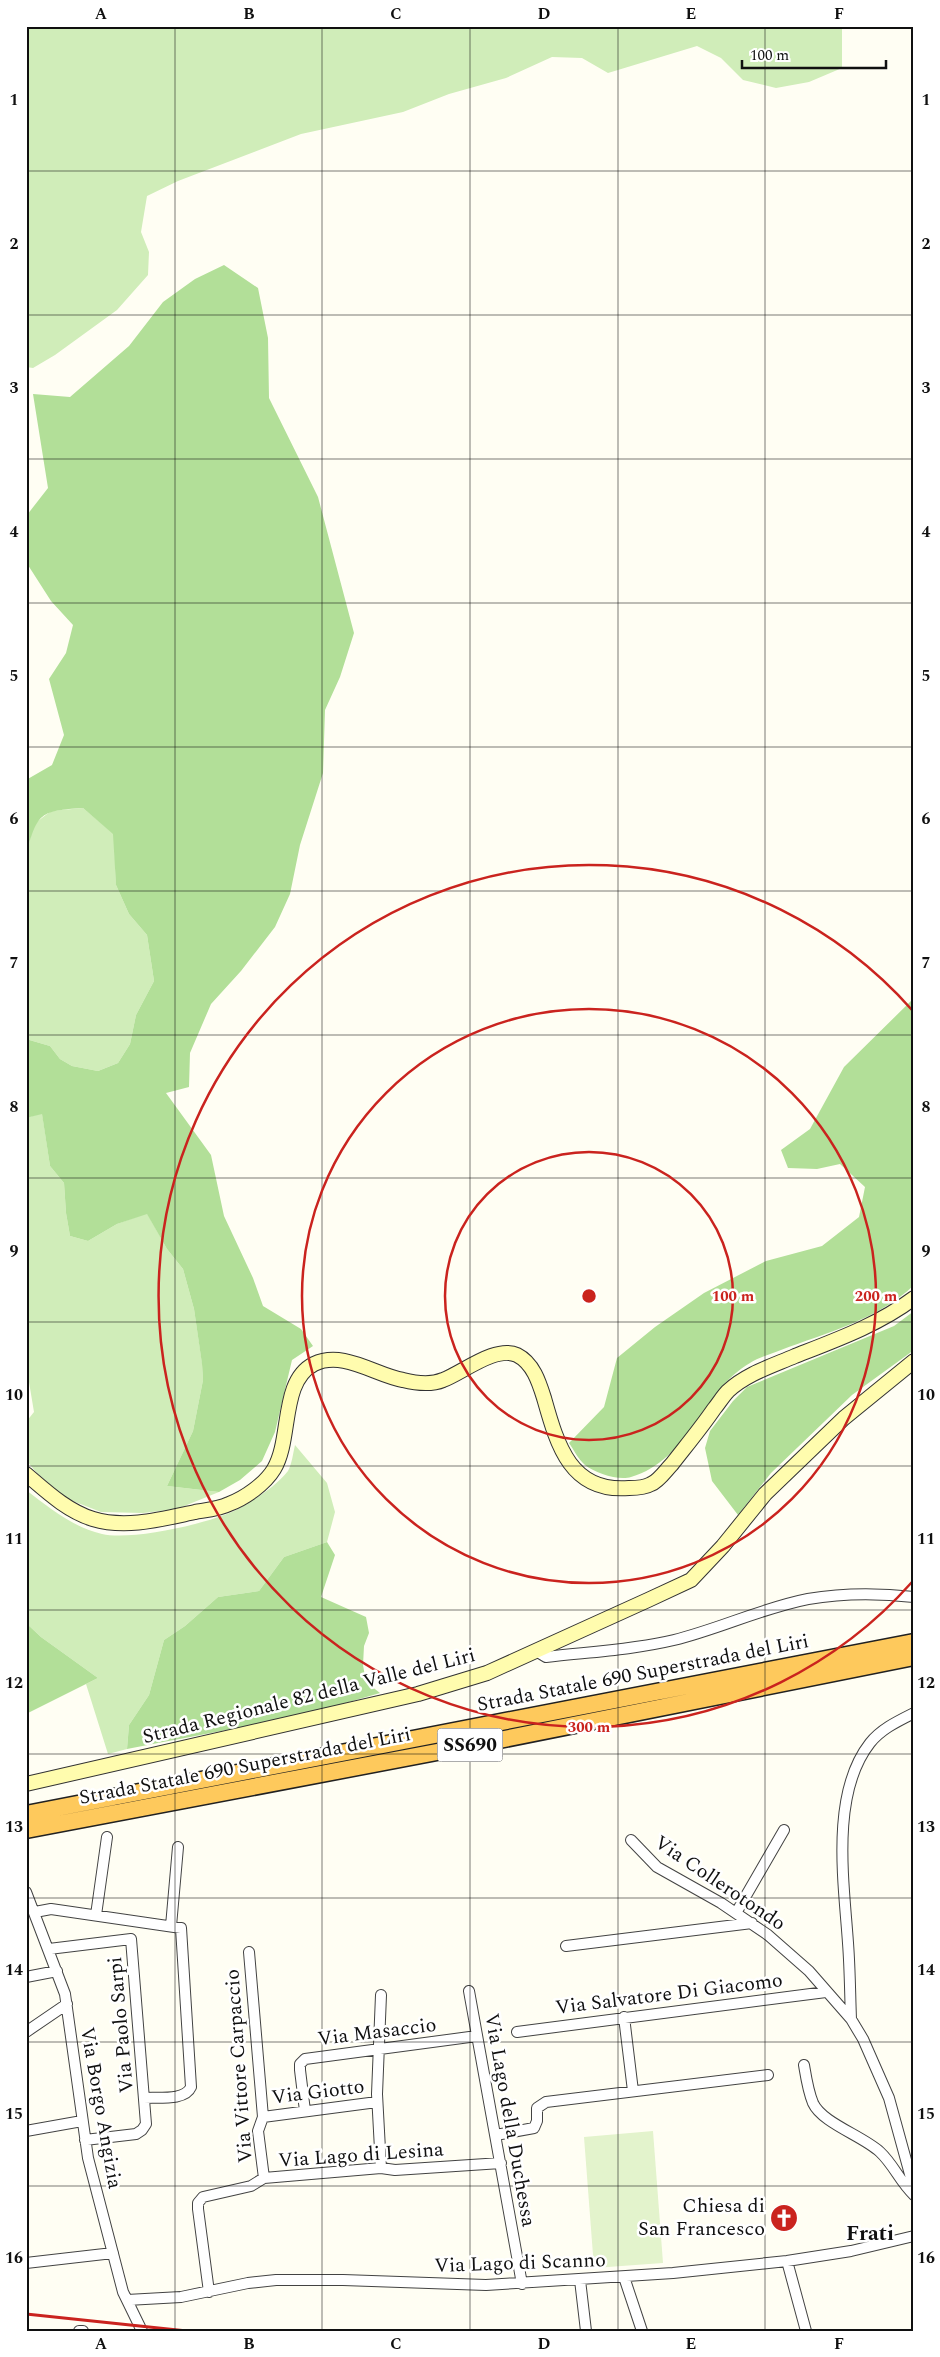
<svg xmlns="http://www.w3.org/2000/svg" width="940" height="2357" font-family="Spectral,serif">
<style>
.green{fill:#d0edb9}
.forest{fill:#b2df98}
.pitch{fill:#e3f3cc}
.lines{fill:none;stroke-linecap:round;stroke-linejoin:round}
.minor-casing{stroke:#434343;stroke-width:12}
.secondary-casing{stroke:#323232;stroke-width:16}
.trunk-casing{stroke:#212121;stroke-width:19}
.minor{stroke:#fff;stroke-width:10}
.secondary{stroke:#fffcae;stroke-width:14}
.trunk{stroke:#fec95c;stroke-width:16}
.rail{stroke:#ca231e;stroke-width:3}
.grid{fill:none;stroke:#101010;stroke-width:1;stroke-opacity:0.55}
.ring{fill:none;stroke:#ca231e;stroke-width:2.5}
.labels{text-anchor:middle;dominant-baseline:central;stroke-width:5;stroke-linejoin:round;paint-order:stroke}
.shield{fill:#fff;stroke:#585858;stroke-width:1}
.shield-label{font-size:19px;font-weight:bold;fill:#101010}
.street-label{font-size:20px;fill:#101010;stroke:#fff}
.poi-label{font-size:20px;fill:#101010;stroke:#fff;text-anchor:end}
.neighbourhood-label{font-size:21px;font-weight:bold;fill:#101010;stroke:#fff}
.centre{fill:#ca231e;stroke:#fff;stroke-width:2.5}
.ring-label{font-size:15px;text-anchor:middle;font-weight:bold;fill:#ca231e;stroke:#fff;stroke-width:5;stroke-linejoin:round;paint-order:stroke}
.neatline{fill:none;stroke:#101010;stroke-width:2}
.grid-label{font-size:16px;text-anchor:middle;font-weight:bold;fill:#101010}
</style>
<rect width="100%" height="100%" fill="#fffef3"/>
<path class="green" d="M26,26H842V68L809,82L776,88L743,80L721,58L697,46L608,73L582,58L552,57L506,78L449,94L403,112L301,134L178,181L147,196L141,232L149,252L148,275L117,310L55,355L33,368L26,367Z
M83,808L114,834L116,885L129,914L147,935L154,981L136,1015L130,1044L118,1063L98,1071L72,1066L60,1059L50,1046L26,1039V854L34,824L51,811Z
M42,1113L50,1166L64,1183L66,1213L70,1236L88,1241L117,1224L147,1213L167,1249L183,1269L194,1309L202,1363L203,1380L193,1431L167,1486L219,1492L177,1509L143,1513L101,1512L65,1498L36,1472L26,1460V1422L34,1412L26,1364V1118Z
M295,1445L327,1483L335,1512L327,1542L284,1557L259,1591L218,1597L185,1626L164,1640L149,1695L129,1725L127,1749L108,1754L86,1684L98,1678L41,1637L26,1623V1490C50,1508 72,1527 102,1534C132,1541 213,1523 240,1508C257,1498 275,1487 288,1471C292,1464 293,1453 295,1445Z"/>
<path class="forest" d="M224,265L258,288L268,338L269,398L318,497L354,633L340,677L325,710L323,773L300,845L290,894L275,927L241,971L211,1004L190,1053L189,1087L166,1093L211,1155L224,1216L253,1278L263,1306L301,1329L313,1346L292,1360L275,1432L262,1461L240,1480L219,1492L167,1486L193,1431L203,1380L202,1364L194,1309L183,1269L167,1249L147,1214L117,1224L88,1241L70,1236L66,1213L64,1183L50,1166L42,1114L26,1118V1039L50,1046L60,1059L72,1066L98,1071L118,1063L130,1044L136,1015L154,981L147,935L129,914L116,885L113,834L83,808C40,811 38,812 26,854V780L52,765L64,735L49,679L66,653L73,625L51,601L26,562V520L27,515L48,488L33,394L70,397L129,346L163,302L195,279Z
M914,998V1285C879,1319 826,1333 781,1350C771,1354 759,1357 750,1363C701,1391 690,1460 631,1477C619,1481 595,1473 585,1465C578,1459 574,1450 569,1443L604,1407L617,1358L655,1327L704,1293L766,1261L822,1246L859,1217L865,1187L840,1164L817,1169L788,1168L781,1150L810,1129L844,1067Z
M914,1311V1350L852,1395L771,1473L738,1515L712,1481L705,1448L710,1431L733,1401L747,1387L894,1326Z
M327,1542L335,1555L321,1597L366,1617L369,1633L364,1646L363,1665L366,1682L380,1693C298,1718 212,1733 127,1749L129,1725L149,1695L164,1640L185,1626L218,1597L259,1591L284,1557Z
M26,1623L41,1637L98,1678L26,1714Z"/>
<path class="pitch" d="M653,2131L663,2263L594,2268L584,2137Z"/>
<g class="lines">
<g class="minor-casing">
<path id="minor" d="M536,1651L546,1657C588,1652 632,1650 674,1640C719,1629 762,1608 808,1599C842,1593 879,1593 914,1597
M631,1840L657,1867L721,1903L768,1935L809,1971L851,2019L863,2039L889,2098L914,2189
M26,1892L65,1994L88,2158L123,2292L142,2331
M35,1912L51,1909L181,1928L191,2087C185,2101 158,2097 144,2098
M736,1913L784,1830
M96,1915L107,1837
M171,1926L178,1847
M566,1946L752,1923
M49,1949L131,1939L146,2124L142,2130L136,2134L85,2140
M249,1952L263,2117L258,2131L264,2178
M26,1977L57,1971
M469,1991L522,2284
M624,2017L633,2091
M851,2019C850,1994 850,1969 848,1943C844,1883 830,1794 870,1743C881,1729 898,1721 914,1713
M26,2032L67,2004
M517,2032L826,1992
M804,2065C806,2077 808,2091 813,2103C822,2123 863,2136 880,2152C894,2165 900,2182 914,2195
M305,2111L300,2070V2064L305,2059L477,2036
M263,2117L377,2102
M26,2131L82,2121
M496,2135L534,2128L537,2121V2108L546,2102L768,2075
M381,2168L377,2094L381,1995
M787,2261L806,2331
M26,2263L113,2253
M624,2277L642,2331
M580,2280L586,2331
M209,2292L198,2209V2203L203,2197L251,2186L264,2178L381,2168L395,2170L501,2163
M127,2300L181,2297L248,2283L276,2280H343L486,2285L673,2273L787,2261L851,2251L914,2236
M79,2331H83"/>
</g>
<g class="secondary-casing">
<path id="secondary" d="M26,1474C46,1491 67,1511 93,1519C126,1529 162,1519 195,1512C207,1510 219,1509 229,1504C245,1498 265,1484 274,1469C292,1439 280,1381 314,1364C343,1350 375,1375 403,1380C415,1383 431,1385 443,1380C462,1373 496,1345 517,1355C533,1363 539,1382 544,1398C557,1444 570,1493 629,1488C635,1488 646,1487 651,1484C659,1481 666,1470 672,1464C686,1446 701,1428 714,1409C719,1403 723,1396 728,1391C746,1374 772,1366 795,1356C836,1340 878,1325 914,1298
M26,1784L418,1694L487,1673L648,1600L691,1580L723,1546L765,1494L844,1418L914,1361"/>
</g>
<g class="trunk-casing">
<path id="trunk" d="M26,1814L914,1642
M26,1830L479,1744L914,1657"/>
</g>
<use href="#minor" class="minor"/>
<use href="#secondary" class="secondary"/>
<use href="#trunk" class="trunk"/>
<path class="rail" d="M26,2314L187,2331"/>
</g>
<path class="grid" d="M175,26V2331M322,26V2331M470,26V2331M618,26V2331M765,26V2331M26,171H914M26,315H914M26,459H914M26,603H914M26,747H914M26,891H914M26,1035H914M26,1178H914M26,1322H914M26,1466H914M26,1610H914M26,1754H914M26,1898H914M26,2042H914M26,2186H914"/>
<g class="ring">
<circle cx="589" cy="1296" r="144"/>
<circle cx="589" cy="1296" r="287"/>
<path d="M912 1582A431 431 0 1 1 912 1010"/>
</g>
<defs>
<g id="church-disc" transform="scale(1.4375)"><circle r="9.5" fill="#ca231e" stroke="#fff"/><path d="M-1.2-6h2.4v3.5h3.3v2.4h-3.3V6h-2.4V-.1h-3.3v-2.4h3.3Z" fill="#fff"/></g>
</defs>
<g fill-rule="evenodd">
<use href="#church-disc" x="784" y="2218"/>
</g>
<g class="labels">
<rect class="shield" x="437.5" y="1728.5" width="65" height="33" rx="4"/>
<g class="shield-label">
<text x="470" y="1745">SS690</text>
</g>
<g class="street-label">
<text transform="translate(643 1673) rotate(-11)">Strada Statale 690 Superstrada del Liri</text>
<text transform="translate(309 1696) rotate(-14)">Strada Regionale 82 della Valle del Liri</text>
<text transform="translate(245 1766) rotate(-11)">Strada Statale 690 Superstrada del Liri</text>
<text transform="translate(720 1883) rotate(34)">Via Collerotondo</text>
<text transform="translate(669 1994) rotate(-7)">Via Salvatore Di Giacomo</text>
<text transform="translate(121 2025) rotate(-95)">Via Paolo Sarpi</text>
<text transform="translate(377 2032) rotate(-7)">Via Masaccio</text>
<text transform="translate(239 2066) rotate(-94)">Via Vittore Carpaccio</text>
<text transform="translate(318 2092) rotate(-7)">Via Giotto</text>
<text transform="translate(101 2108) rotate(80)">Via Borgo Angizia</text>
<text transform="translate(510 2120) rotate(80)">Via Lago della Duchessa</text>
<text transform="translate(361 2155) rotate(-4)">Via Lago di Lesina</text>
<text transform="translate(520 2263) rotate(-2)">Via Lago di Scanno</text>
</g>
<g class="poi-label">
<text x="765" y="2206">Chiesa di<tspan x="765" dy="23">San Francesco</tspan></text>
</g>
<g class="neighbourhood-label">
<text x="870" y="2234">Frati</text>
</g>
</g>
<circle cx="589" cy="1296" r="8" class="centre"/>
<g class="ring-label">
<text x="733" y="1301">100 m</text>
<text x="876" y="1301">200 m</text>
<text x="589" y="1732">300 m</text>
</g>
<rect width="940" height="2357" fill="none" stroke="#ffffff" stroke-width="55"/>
<path d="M742 60v8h144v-8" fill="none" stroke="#101010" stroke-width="2.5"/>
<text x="750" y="60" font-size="15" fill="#101010" stroke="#ffffff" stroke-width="4" paint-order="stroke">100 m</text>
<rect x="28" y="28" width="884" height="2302" class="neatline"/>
<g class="grid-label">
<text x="101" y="19">A</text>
<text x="249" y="19">B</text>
<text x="396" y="19">C</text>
<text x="544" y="19">D</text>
<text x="691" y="19">E</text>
<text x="839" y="19">F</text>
<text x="14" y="105">1</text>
<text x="926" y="105">1</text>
<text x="14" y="249">2</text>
<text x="926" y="249">2</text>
<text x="14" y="393">3</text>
<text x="926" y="393">3</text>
<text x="14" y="537">4</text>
<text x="926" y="537">4</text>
<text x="14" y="681">5</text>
<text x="926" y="681">5</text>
<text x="14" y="824">6</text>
<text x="926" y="824">6</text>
<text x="14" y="968">7</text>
<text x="926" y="968">7</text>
<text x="14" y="1112">8</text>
<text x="926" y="1112">8</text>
<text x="14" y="1256">9</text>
<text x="926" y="1256">9</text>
<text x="14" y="1400">10</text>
<text x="926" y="1400">10</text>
<text x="14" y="1544">11</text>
<text x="926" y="1544">11</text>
<text x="14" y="1688">12</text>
<text x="926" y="1688">12</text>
<text x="14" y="1832">13</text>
<text x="926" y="1832">13</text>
<text x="14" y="1975">14</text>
<text x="926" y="1975">14</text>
<text x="14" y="2119">15</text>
<text x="926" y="2119">15</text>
<text x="14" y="2263">16</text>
<text x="926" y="2263">16</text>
<text x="101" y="2349">A</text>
<text x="249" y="2349">B</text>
<text x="396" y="2349">C</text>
<text x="544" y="2349">D</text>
<text x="691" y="2349">E</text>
<text x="839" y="2349">F</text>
</g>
</svg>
